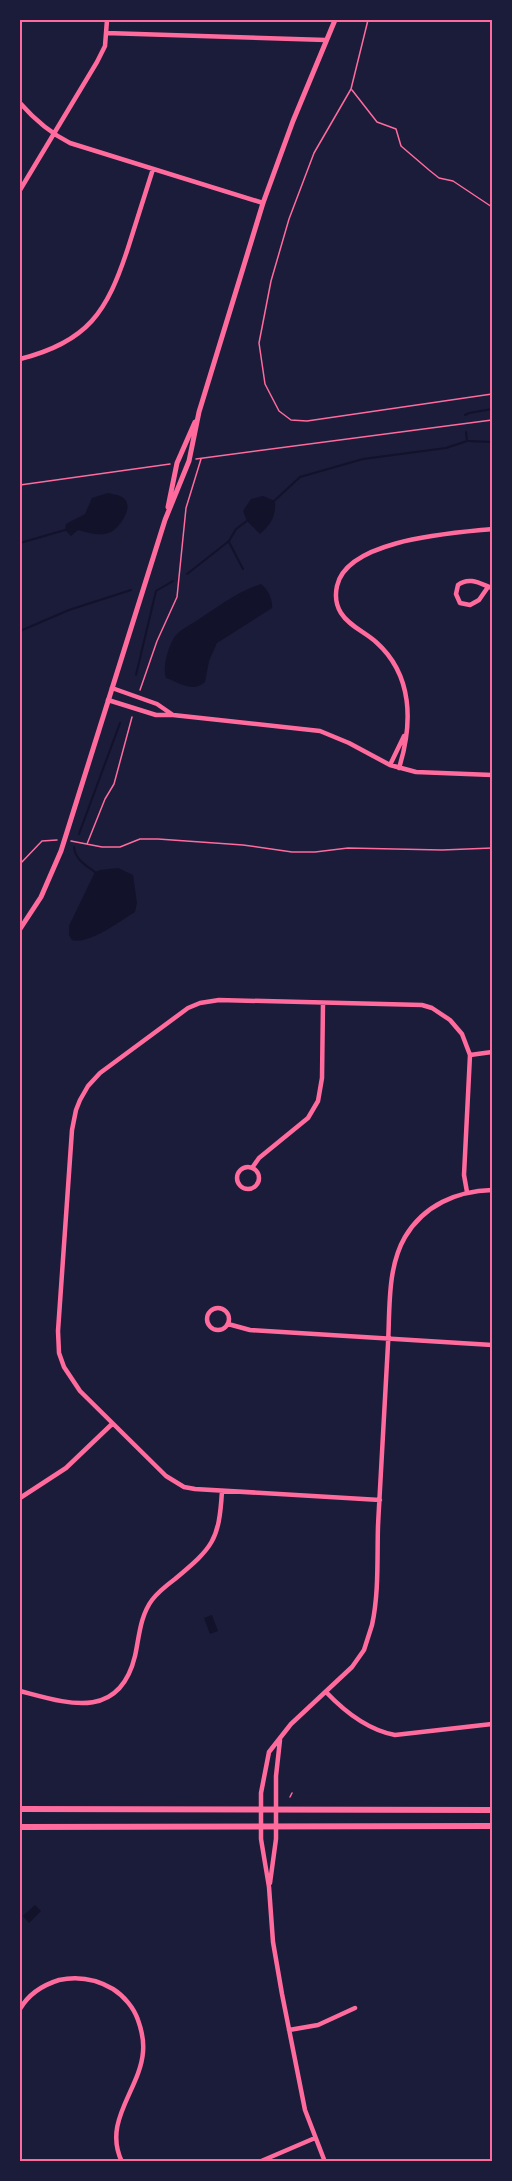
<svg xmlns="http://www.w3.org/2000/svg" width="512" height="2181" font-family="'DejaVu Sans',sans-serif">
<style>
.water{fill:#12122b}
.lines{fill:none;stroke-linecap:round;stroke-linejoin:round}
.stream{stroke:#12122b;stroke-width:2}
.path{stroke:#ff6b9d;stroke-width:1.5}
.minor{stroke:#ff6b9d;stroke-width:4.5}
.tertiary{stroke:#ff6b9d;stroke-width:5}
.secondary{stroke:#ff6b9d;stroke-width:6}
.neatline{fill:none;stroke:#ff6b9d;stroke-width:2}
</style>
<rect width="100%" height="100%" fill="#1b1b3a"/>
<path class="water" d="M108,493C112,494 119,495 122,497C136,505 120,527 111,532C101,537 89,533 78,530L71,536L65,530L66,524L85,514L92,498Z
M263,496L275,501C276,517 271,524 260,534L247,521L243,511L251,499Z
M261,584C268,589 273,600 272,608L217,643L209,661L205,682C193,693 180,683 166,678C162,668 169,642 177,634C182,629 190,625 196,621C216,608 238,591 261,584Z
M118,868L133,875L137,903L135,912C120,921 89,945 72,940L69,935V926L95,872L100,870Z
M212,1615L218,1631L210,1634L204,1618Z
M35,1905L41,1911L29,1923L23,1916Z"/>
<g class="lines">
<path class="stream" d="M465,415L469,413L492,409
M468,441L492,442
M274,501L300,477L363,459L446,448L467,441L466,432
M229,542L243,569
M20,543L65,530
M187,574L229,541L236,529L248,520
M20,631L69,610L131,590
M136,675L156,591L173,581
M79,834L120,723
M74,847C75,859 85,865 95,872"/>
<path class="path" d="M368,20L351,89L314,153L289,219L271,281L259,343L265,384L279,411L291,420L307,421L492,394
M352,90L377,122L396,129L401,146L429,170L439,178L453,181L492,207
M196,459L492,420
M20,485L170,464
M140,690L157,641L177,597L186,508L201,459
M71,841L102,847H120L140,839H158L243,845L292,852H315L348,848L442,850L492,848
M87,844L105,799L114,784L132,717
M20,864L42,841L57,840
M290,1797L292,1793"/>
<path class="minor" d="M106,33L326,40
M20,103C35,120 50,133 70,143L263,203
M20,190L97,62L105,46L107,20
M20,359C88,342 107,312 128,248C136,222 145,195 153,169
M488,587L479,600L470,605L460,603L456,594L458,585C469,576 481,584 492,588
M112,688L157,704L173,715
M108,700L156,715H173L320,731L349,743L390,765L416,772L492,775
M390,765L404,736
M399,768C413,723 413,675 376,642C365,632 349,626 341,613C336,605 335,595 337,586C347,539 454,533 492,529
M470,1055L492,1052
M237 1178a11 11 0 1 1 22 0a11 11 0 1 1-22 0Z
M252,1168L259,1158L308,1118L318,1101L322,1078L323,1003
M207 1319a11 11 0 1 1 22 0a11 11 0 1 1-22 0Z
M228,1324L250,1330L492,1345
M20,1498L66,1468L112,1424
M380,1500L195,1489L184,1487L166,1476L80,1391L64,1367L59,1353L58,1331L72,1130L76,1110L80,1100L88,1086L100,1073L188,1008L200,1003L219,1000L422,1005L432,1008L450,1020L462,1034L470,1055L464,1175L467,1192
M20,1691C66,1703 119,1722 135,1656C139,1638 140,1616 152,1600C158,1592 167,1585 175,1579C213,1547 219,1541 222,1491
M326,1692C345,1712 368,1730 395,1735L492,1724
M270,1883L276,1839V1776L280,1740
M20,2009C28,1995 43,1985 59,1980C78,1976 96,1979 113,1989C124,1996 134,2008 138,2020C142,2031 144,2041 143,2052C140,2090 102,2121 122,2162
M289,2030L318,2025L355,2008
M259,2162L315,2138
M325,2162L305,2110L282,1994L273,1942L269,1887L261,1839V1793L269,1752L291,1724L352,1667L364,1650L372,1625C379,1593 377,1558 378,1526C381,1465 385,1404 388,1344C390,1309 387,1268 405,1237C424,1205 457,1191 492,1190"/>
<path class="tertiary" d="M168,507L177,463L195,422
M20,929L41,897L61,851L165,520L189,461L199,412L263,203L293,121L335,20"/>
<path class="secondary" d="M20,1809L492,1810
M20,1827L492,1826"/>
</g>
<rect width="512" height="2181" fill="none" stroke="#1b1b3a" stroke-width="42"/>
<rect x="21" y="21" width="470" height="2139" class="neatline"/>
</svg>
